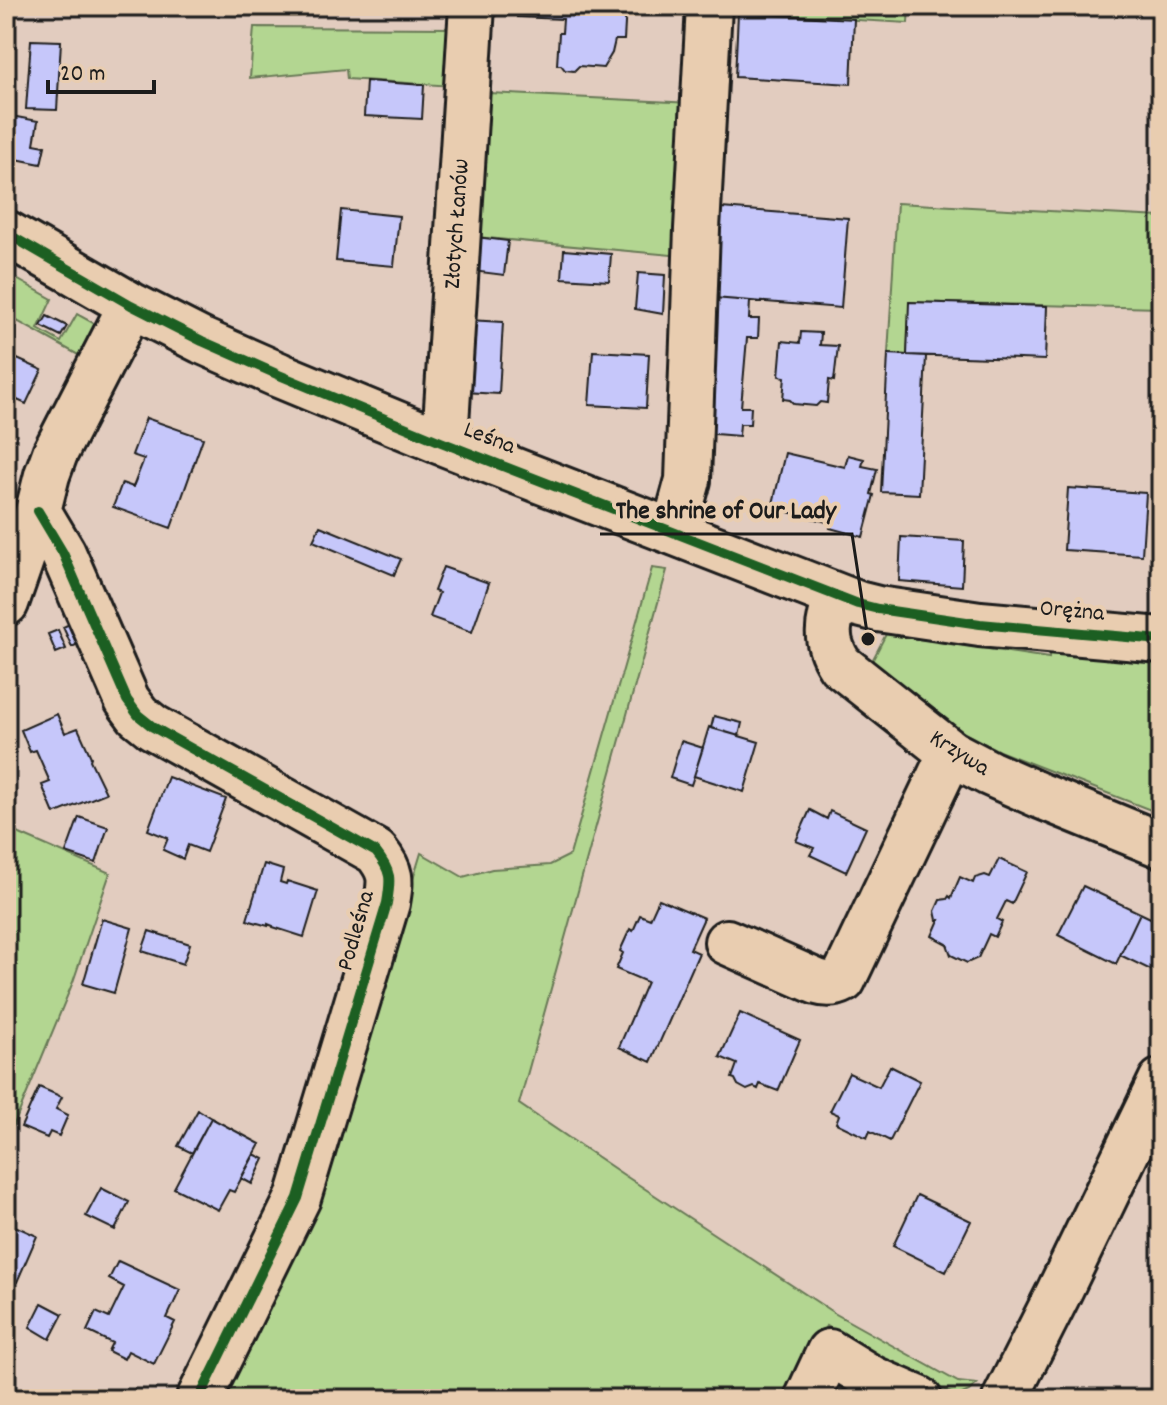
<svg xmlns="http://www.w3.org/2000/svg" width="1167" height="1405" font-family="Dekko,sans-serif">
<style>
.green{fill:#b3d691;stroke:#687956;stroke-width:2}
.building{fill:#c6c7fa;stroke:#1c1c1c;stroke-width:2}
.lines{fill:none;stroke-linecap:round;stroke-linejoin:round}
.minor-casing{stroke:#1c1c1c;stroke-width:50}
.minor{stroke:#e9cdb0;stroke-width:44}
.cycleway-casing{stroke:#e9cdb0;stroke-width:15}
.cycleway{stroke:#1b5e20;stroke-width:10}
.labels{text-anchor:middle;dominant-baseline:central;stroke-width:8;stroke-linejoin:round;paint-order:stroke}
.street-label{font-size:24px;fill:#1c1c1c;stroke:#e9cdb0}
.leader{fill:none;stroke:#1c1c1c;stroke-width:3}
.callout-dot{fill:#1c1c1c;stroke:#e9cdb0;stroke-width:3}
.callout-label{font-size:26px;text-anchor:middle;font-weight:bold;fill:#1c1c1c;stroke:#e9cdb0;stroke-width:8;stroke-linejoin:round;paint-order:stroke}
</style>
<rect width="100%" height="100%" fill="#e2ccbf"/>
<filter id="ink" filterUnits="userSpaceOnUse"><feTurbulence type="fractalNoise" baseFrequency=".0125" numOctaves="2"/><feDisplacementMap in="SourceGraphic" scale="16" xChannelSelector="R" yChannelSelector="G"/><feConvolveMatrix kernelMatrix="1 2 1 2 8 2 1 2 1" color-interpolation-filters="sRGB"/></filter>
<g filter="url(#ink)">
<path class="green" d="M725,6H909L908,23L738,13L725,15Z
M254,27L457,28L453,86L347,79L346,69L250,78Z
M489,93L692,103L682,256L476,237Z
M897,203L1161,217V308L910,302L907,355L888,354Z
M6,273L52,299L38,329L61,342L77,314L97,325L82,357L6,315Z
M652,568L667,570L519,1104L624,1175L834,1313L958,1382L977,1384L969,1391L958,1396L898,1370L826,1326L790,1399H217L355,1071L421,853L463,877L492,869L550,865L570,855Z
M886,634L1049,658V647L1161,657V814L999,751L949,725L871,663Z
M6,828L110,873L73,982L6,1144Z"/>
<path class="building" d="M517,6H626L624,40H615L612,53L603,68L579,66L574,71L565,70L561,65H557L559,33H562L563,19L517,17Z
M738,13L854,19L851,84L735,77Z
M31,40L61,41L57,110L26,109Z
M366,81L424,85L422,119L364,116Z
M6,115L38,121L34,144L45,146L41,164L6,157Z
M721,208L848,218L841,308L714,298Z
M341,210L399,216L394,266L336,261Z
M476,237L508,241L504,275L472,271Z
M564,250L611,254L609,281L562,278Z
M638,273L665,275L663,314L635,309Z
M714,298L750,301L749,319H759L758,338H747L741,407H751L750,424H740L739,436L703,433Z
M909,302L1047,306L1045,360L907,355Z
M47,316L67,326L61,336L41,326Z
M468,320L503,322L499,394L464,392Z
M801,332L821,333L820,345L838,346L834,381L829,380L827,403L820,402L816,406L794,404L790,400L783,399L785,377L779,376L782,341L800,343Z
M593,351L649,354L646,408L589,405Z
M6,354L42,370L26,404L6,395Z
M888,354L926,356L919,494L881,492Z
M146,418L203,438L171,528L113,507L122,483L133,487L144,459L132,455Z
M785,453L845,467L848,455L864,459L862,466L877,469L871,494L874,495L863,537L830,528L831,523L772,508Z
M1068,488L1146,493L1142,555L1064,550Z
M320,526L401,559L394,575L313,541Z
M901,537L964,541L962,586L899,581Z
M443,567L489,583L472,632L430,617L439,593L434,591Z
M74,622L82,642L72,647L63,627Z
M58,630L66,649L56,653L48,634Z
M57,714L65,733L78,728L91,757L90,760L106,793L54,814L42,785L50,782L36,750L30,752L21,730Z
M714,716L742,723L739,736L711,728Z
M709,727L759,742L744,792L694,776Z
M681,741L703,748L691,785L670,778Z
M168,777L226,799L206,852L188,845L183,859L163,850L168,838L148,830Z
M810,810L827,819L830,811L866,828L846,872L810,855L814,848L796,841Z
M79,817L108,827L96,863L66,853Z
M999,859L1027,872L1012,904L1006,901L997,919L1002,922L995,937L989,934L978,958L967,963L951,955L947,944L932,936L939,920H937L935,911L940,900L947,899L949,896L951,898L960,877L973,883L975,878L985,875L990,877Z
M264,864L283,870L280,882L286,884L287,881L318,891L304,937L273,927V926L268,924V926L247,920Z
M1083,886L1140,913L1116,964L1058,935Z
M659,899L704,918L690,949L699,953L651,1062L619,1047L647,982L616,969L623,953L620,951L630,929L633,931L640,915L650,919Z
M1140,913L1161,923V975L1120,955Z
M102,919L132,928L114,993L83,984Z
M149,931L190,944L183,964L142,951Z
M740,1013L800,1040L778,1091L760,1084L758,1089L754,1087L747,1090L738,1085L735,1079L732,1078L737,1064L720,1057Z
M890,1066L920,1081L890,1141L870,1131L867,1138L836,1123L839,1115L830,1111L849,1073L879,1087Z
M39,1087L62,1097L56,1109L68,1115L59,1136L50,1132L47,1138L21,1127Z
M198,1110L211,1118L192,1153L178,1146Z
M211,1118L260,1144L234,1192L229,1190L218,1210L174,1188Z
M254,1154L264,1159L252,1184L241,1178Z
M101,1188L129,1202L115,1230L86,1216Z
M917,1195L971,1221L946,1272L893,1246Z
M6,1222L37,1236L17,1282L6,1278Z
M118,1261L180,1290L167,1318L175,1322L154,1364L128,1351L124,1359L108,1351L112,1343L87,1331L96,1312L109,1318L124,1287L109,1279Z
M42,1303L63,1314L50,1339L30,1327Z"/>
<g class="lines">
<g class="minor-casing">
<path id="minor" d="M6,233L131,305L202,341L279,375L441,442L858,604L878,609L980,624L1161,640
M441,442L446,424L472,6
M38,511L63,553L127,700L138,715L153,727L376,852C392,872 391,879 387,903L298,1198L199,1399
M671,531L679,513L688,480L697,229L709,6
M837,596C828,625 823,638 840,665L951,753L989,773L1041,796L1161,845
M6,603L38,511L47,475L55,453L131,305
M727,942L817,982C827,985 834,985 843,980L951,753
M807,1399L829,1352L873,1379L919,1399
M1005,1399L1058,1294L1161,1081"/>
</g>
<use href="#minor" class="minor"/>
<g class="cycleway-casing">
<path id="cycleway" d="M6,233L131,305L202,341L279,375L441,442L858,604L878,609L980,624L1161,640
M38,511L63,553L127,700L138,715L153,727L376,852C392,872 391,879 387,903L298,1198L199,1399"/>
</g>
<use href="#cycleway" class="cycleway"/>
</g>
</g>
<g class="labels">
<g class="street-label">
<text transform="translate(458 224) rotate(-86)">Złotych Łanów</text>
<text transform="translate(489 439) rotate(21)">Leśna</text>
<text transform="translate(1072 612) rotate(5)">Orężna</text>
<text transform="translate(959 754) rotate(32)">Krzywa</text>
<text transform="translate(357 931) rotate(-74)">Podleśna</text>
</g>
</g>
<path class="leader" d="M868 639L852 534H600"/>
<circle class="callout-dot" cx="868" cy="639" r="8"/>
<g class="callout-label">
<text x="726" y="518">The shrine of Our Lady</text>
</g>
<rect width="1167" height="1405" fill="none" stroke="#e9cdb0" stroke-width="32"/>
<rect x="16" y="16" width="1135" height="1373" fill="none" stroke="#1c1c1c" stroke-width="3" filter="url(#ink)"/>
<path d="M48 80v12h106v-12" fill="none" stroke="#1c1c1c" stroke-width="4"/>
<text x="60" y="80" font-size="24" fill="#1c1c1c" stroke="#e9cdb0" stroke-width="6" paint-order="stroke">20 m</text>
</svg>
